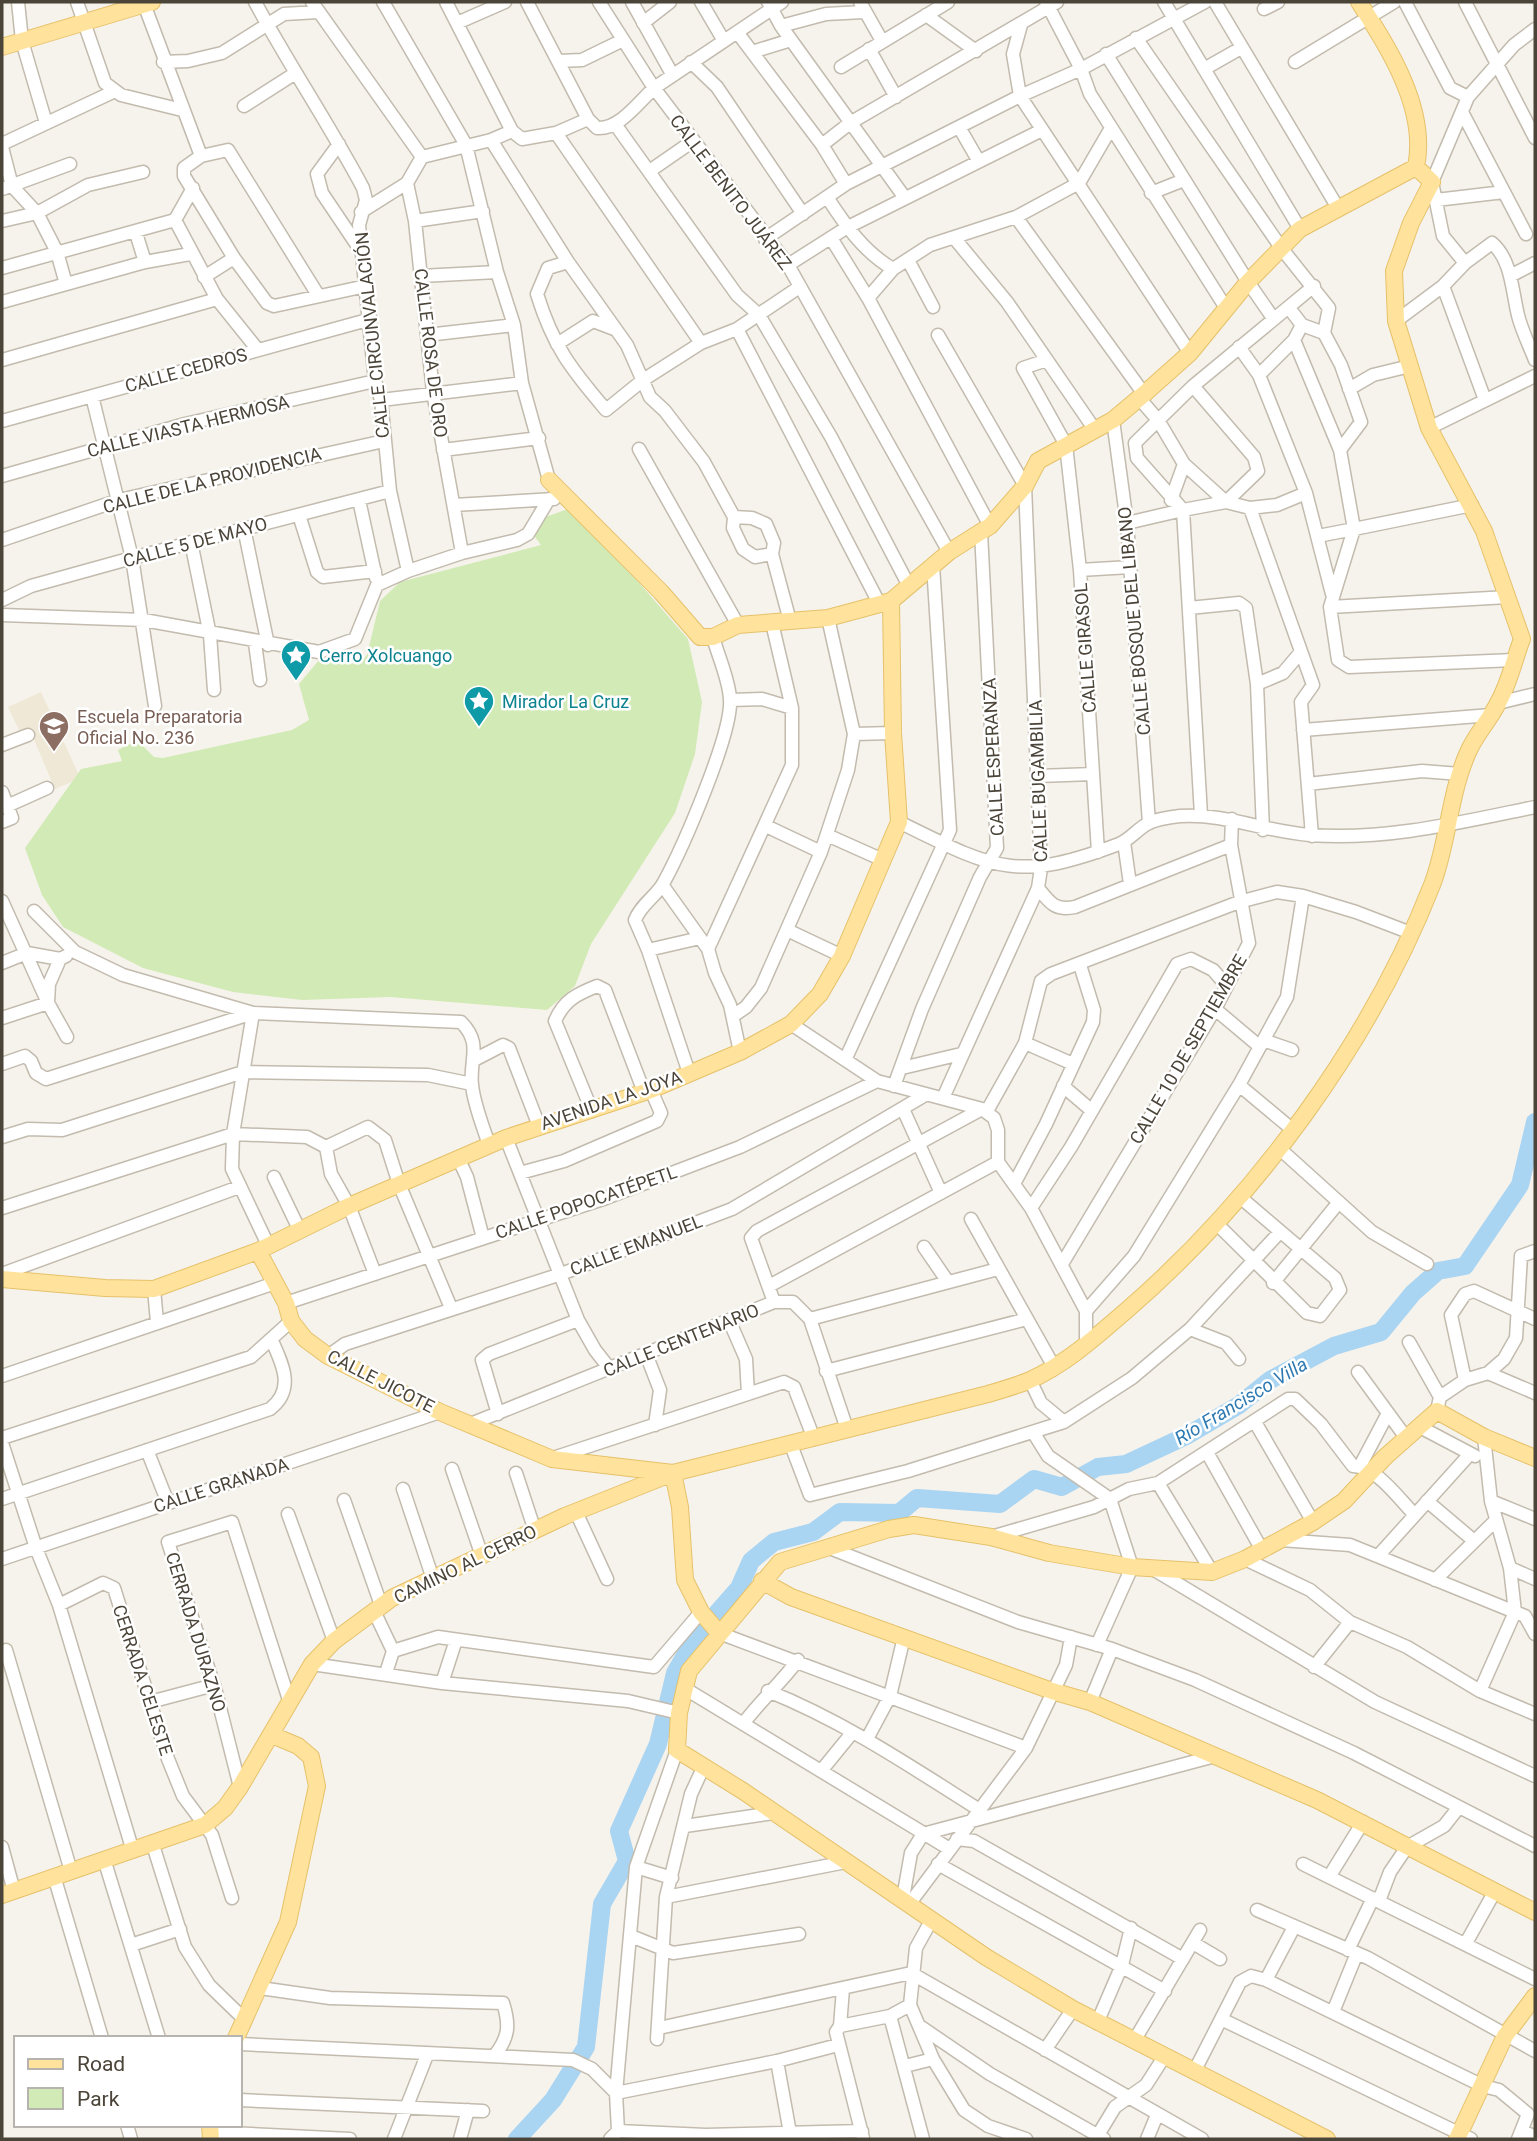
<svg xmlns="http://www.w3.org/2000/svg" width="1537" height="2141" font-family="Roboto,sans-serif">
<style>
.education{fill:#efe8d6}
.green{fill:#d2eab5}
.lines{fill:none;stroke-linecap:round;stroke-linejoin:round}
.river{stroke:#a9d4f2;stroke-width:18}
.minor-casing{stroke:#c2bbae;stroke-width:15}
.major-casing{stroke:#e6c16a;stroke-width:18}
.minor{stroke:#fff;stroke-width:12}
.major{stroke:#ffe39c;stroke-width:16}
.labels{text-anchor:middle;dominant-baseline:central;stroke-width:5;stroke-linejoin:round;paint-order:stroke}
.street-label{font-size:18px;fill:#4b4439;stroke:#fff}
.culture-label{font-size:18px;fill:#0d838f;stroke:#fff;text-anchor:start}
.education-label{font-size:18px;fill:#785e54;stroke:#fff;text-anchor:start}
.water-label{font-size:19px;font-style:italic;fill:#2e7ab2;stroke:#fff}
</style>
<rect width="100%" height="100%" fill="#f6f3ec"/>
<path class="education" d="M41,692L78,773L72,782L55,789L29,728L20,732L8,707Z"/>
<path class="green" d="M573,507L688,639L702,702L695,754L675,813L591,944L575,986L547,1010L390,997L302,1000L233,992L143,968L63,927L42,895L25,848L81,769L122,761L118,750L137,740L154,757L163,758L292,730L309,720L299,684L319,660L359,664L367,655L380,601L400,582L541,545L535,537L543,518Z"/>
<g class="lines">
<path class="river" d="M517,2139L553,2100L586,2047L602,1904L627,1861L619,1831L658,1744L675,1673L695,1638L739,1588L751,1561L774,1542L813,1532L840,1512L899,1513L917,1498L1000,1504L1034,1479L1062,1487L1098,1467L1126,1464L1188,1435L1239,1405L1270,1380L1334,1346L1381,1332L1413,1293L1438,1271L1465,1266L1520,1185L1535,1122"/>
<g class="minor-casing">
<path id="minor" d="M18,2L22,41L46,123
M77,2L105,83L121,95L182,110
M255,2C289,65 329,124 363,188L366,200L359,225L375,381L381,400L390,491L408,571
M312,2L422,157
M383,2L466,145L497,272L514,325L522,383L549,480
M446,2L512,131L522,139L556,133L588,119L597,128C619,130 639,102 654,88L788,265L949,552
M527,2L588,119
M599,2L654,88L782,2
M632,2L672,74
M701,2L724,41
M768,2L781,26L905,198
M860,2L882,41
M1046,2L1081,69L1090,94L1226,308
M1164,2L1300,229
M1215,2L1338,208
M1405,2L1450,88L1468,97
M1465,2L1535,138
M144,4L201,156
M1264,9L1278,2
M926,15L976,51
M457,23L505,2
M643,23L670,2
M1021,25L1013,54L1020,96L1190,353
M781,26L826,14L863,12
M737,32L822,145L846,184
M1136,38L1282,249L1329,308L1324,333
M869,49L896,97
M752,52L791,40
M1106,54L1248,282L1273,318
M559,61L582,60L621,41
M163,62L188,61L222,53L284,14L318,12
M691,62L717,87L803,214
M1295,62L1394,2
M841,67L948,2
M1204,69L1241,48
M244,106L294,74
M1462,112L1526,234
M615,124L737,295L759,315L831,437L909,586
M959,127L978,160
M556,133L701,343
M491,140L568,262L627,345L650,397L665,411L704,462L734,517L733,528L743,549L755,557L772,554L790,621
M2,144L115,91
M339,144L317,174L322,193L359,248
M822,145L850,123L1057,2
M2,147L12,186L37,213L57,252L66,284
M422,157L407,183L415,221L433,392L462,553
M422,157L491,140L512,131
M651,170L693,141
M2,189L70,164
M1151,193L1184,180
M827,197C845,225 864,252 893,269
M1436,200L1504,192
M361,212L407,183
M1016,217L1144,394
M175,220L217,299L258,350
M2,221L37,213L88,185L143,172
M415,221L483,211
M136,233L145,262
M831,238L868,298L990,526
M765,239L846,184L1020,96L1081,69L1205,2
M955,239L1007,302L1095,430
M908,260L933,307
M568,262L548,268L537,294C553,346 571,369 606,410L643,380L701,343L737,329L798,288
M1465,263L1443,236L1432,182L1468,97L1514,45L1535,29
M788,265L846,228L1042,130
M2,268L175,220L193,188
M421,276L497,272
M1510,276L1535,263
M204,277L234,258
M1443,286L1485,400
M318,295L228,150L201,156L184,168V176L234,258L267,303L274,306L366,286
M868,298L893,269L930,245L1016,217L1079,183L1111,128
M2,302L145,262L190,254
M1289,308L1302,325L1294,340L1340,450L1354,529L1318,536
M1396,321L1443,286L1465,263L1492,243C1513,261 1512,295 1519,319C1523,333 1530,347 1535,360
M1302,325L1324,333L1341,365L1361,422L1340,450
M737,329L880,605
M427,335L514,325
M938,335L1025,486L1041,868L1038,888L943,1098
M557,344L593,321L614,329
M1239,347L1259,375L1306,493
M2,360L217,299
M1047,360L1023,368L1066,445L1080,570L1098,852
M1259,375L1294,340
M1349,389L1373,375L1410,366
M92,396L132,558L155,706
M1139,398L1158,420L1184,464L1171,500
M381,400L522,383
M1113,420L1127,523L1149,823
M2,421L371,319
M1429,428L1535,376
M639,449L738,625
M443,450L539,438
M1184,464L1226,502L1258,471L1254,457L1193,386
M2,476L185,424L375,381
M359,500L376,578
M454,505L554,499
M1472,505L1354,529L1330,607L1338,660L1349,667L1514,660
M1250,508L1277,505L1306,493L1332,594
M299,515L317,572L323,577L375,571
M734,517L752,518L766,524L774,543L772,554
M1127,523L1183,510L1137,458L1135,443L1193,386L1314,286
M244,528L268,645
M2,540L119,500L384,441
M191,542L210,635L214,690
M1080,570L1130,567
M2,600L31,586L132,558L390,491
M1330,607L1508,597
M1189,608L1239,603L1246,608L1257,684L1263,830
M2,615L144,620L319,652L355,639L377,585L408,571L462,553L517,540L528,534L549,499
M255,643L260,680
M1257,684L1283,673L1300,653
M731,700L762,699L792,708
M1498,703L1535,694
M1303,730L1491,715
M854,734L893,733
M2,745L28,735
M1038,776L1093,774
M1308,784L1422,771L1460,774
M2,792L12,818L2,822
M7,806L47,788
M1201,815L1183,510L1226,502L1250,508L1313,685L1301,702L1312,836
M899,822C994,869 1016,883 1119,844C1131,839 1138,828 1149,823C1157,819 1171,817 1180,816C1225,813 1266,832 1310,835C1385,841 1462,822 1535,807
M766,826L821,852
M827,835L883,860
M1124,842L1130,884
M663,886L708,949
M1038,888C1050,903 1055,911 1075,907L1231,845
M2,901L48,1003L67,1037
M34,911L75,952L123,975L253,1013L461,1022C483,1044 469,1060 472,1085C474,1105 483,1126 489,1145
M787,930L842,956
M648,950L700,938
M2,963L27,953L60,959L66,956
M1215,1009L1259,1046L1266,1041L1292,1050
M253,1013L233,1134L232,1169L268,1245
M733,1016L746,1007L761,988L821,852L848,770L854,734L828,618
M2,1018L48,1003L49,984L60,959
M791,1024L877,1081L982,1109L994,1118L998,1130V1162L1031,1208L1086,1311V1345
M1025,1043L1073,1064
M740,1052L730,1005L715,973L708,949L792,765V708L772,623
M846,1058L950,830L933,565
M476,1059L503,1045L509,1048L539,1126
M2,1064L25,1056L31,1061L36,1073L46,1079L253,1013
M902,1068L961,1054
M689,1073L648,950L635,920C641,904 656,897 664,882C682,849 733,733 730,699C729,679 718,656 713,637
M1239,1085L1293,1130
M894,1086L922,1009L980,877L997,848L981,532
M1063,1086L1091,1110
M903,1109L941,1193
M592,1111L555,1021C564,1000 577,994 597,986L605,990L644,1092
M987,1111L1025,1043L1041,981L1051,974L1239,902L1277,892L1303,896L1356,912L1411,933
M2,1137L28,1129L62,1130L243,1072L428,1075L472,1084
M506,1138L578,1320L595,1350L610,1369
M326,1147L368,1127L385,1140L399,1184L451,1308
M326,1147L331,1174L349,1206L375,1274
M1280,1149L1372,1232L1427,1264
M458,1158L467,1177L483,1238
M520,1173L564,1161L657,1121L661,1113L651,1090
M274,1177L299,1229
M1014,1184L1046,1124L1093,1022L1094,1010L1080,965
M2,1208L233,1134L307,1137L326,1147
M1031,1208L1071,1147L1177,964L1191,959L1213,970L1227,986
M971,1219L1054,1367
M1217,1224L1307,1313L1320,1316L1340,1290L1335,1278L1240,1197
M924,1247L948,1282
M1062,1264L1215,1009L1249,943L1231,845L1232,819
M2,1274L239,1187
M1273,1283L1339,1202
M769,1286L998,1162
M154,1289L157,1322
M774,1302H793L810,1319L847,1429
M286,1303L606,1198L740,1147L877,1081
M1086,1311L1134,1256L1239,1085L1287,997L1303,896
M810,1319L998,1269
M729,1320L746,1359L748,1394
M1190,1329L1226,1343L1239,1359
M1409,1342L1440,1397
M646,1354L660,1390L655,1425
M328,1356L345,1344L561,1274L732,1209L925,1095
M826,1371L1027,1319
M1358,1372L1407,1439
M1488,1373L1535,1393
M2,1376L275,1283
M1030,1380L1041,1403L1064,1422
M1465,1380L1451,1315L1465,1294L1474,1291L1535,1319
M1437,1411L1440,1397L1465,1380L1488,1373L1504,1359L1516,1338L1521,1256L1535,1251
M498,1414L482,1360L489,1354L578,1320
M1255,1422L1313,1522
M473,1423L774,1302L751,1238L757,1231L982,1109
M1420,1427L1475,1456
M1033,1432L1048,1456L1110,1499L1132,1567L1097,1645
M1484,1437L1491,1501L1510,1568L1515,1612L1525,1616L1535,1634
M2,1438L251,1357L291,1321
M2,1443L36,1548L59,1605L132,1848
M791,1445L810,1495L908,1471L1064,1422L1132,1378L1190,1329L1280,1232
M147,1450L168,1503
M1208,1454L1262,1550
M556,1457L784,1382L794,1387L814,1439
M1360,1466L1387,1415
M452,1469L482,1556
M516,1473L535,1531
M1158,1483L1212,1572
M403,1489L433,1579
M2,1499L270,1409C295,1390 283,1365 272,1341
M344,1500L381,1605
M1427,1501L1473,1540
M1491,1501L1535,1519
M576,1512L607,1579
M288,1514L334,1641
M991,1537L1094,1507L1129,1489L1158,1483L1288,1399H1295L1321,1424L1353,1466C1376,1466 1399,1499 1415,1515
M1281,1540L1350,1545L1515,1612L1480,1691
M827,1547L1018,1622L1112,1649L1195,1680L1354,1753L1535,1846
M1378,1556L1469,1455
M2,1559L440,1412
M1245,1559L1310,1590L1350,1622L1407,1647L1480,1691L1535,1714
M1510,1568L1535,1579
M1153,1569L1375,1702L1535,1776
M1435,1580L1496,1520
M59,1605L103,1583L114,1588L168,1759L183,1796L212,1835L232,1898
M374,1611L393,1651
M719,1633L1026,1748
M6,1650L71,1871
M312,1664L442,1683L628,1701L679,1713
M1314,1667L1350,1622
M386,1673L393,1651L438,1637L654,1667L701,1612
M442,1683L456,1640
M684,1688L948,1848
M768,1691C843,1721 910,1766 978,1809
M150,1702L214,1685
M1090,1702L1112,1649
M743,1724C760,1701 781,1683 798,1660
M867,1739L890,1696L904,1637
M821,1771L852,1733
M240,1787L216,1692L168,1542L232,1522L290,1703
M685,1826L773,1813
M957,1839L974,1841L1183,1959
M152,1842L185,1947L209,1985L245,2020
M2,1847L14,1891
M104,1859L159,2038
M938,1864L1165,1991
M1303,1864L1535,1979
M636,1867L672,1878
M54,1876L102,2038
M1329,1877L1363,1822
M666,1897L846,1862
M903,1898L911,1853L923,1834L1215,1756
M1379,1901L1390,1872L1407,1847L1444,1826L1459,1807
M910,1903L1026,1748L1066,1665L1071,1637
M1257,1910L1368,1958L1535,2051
M932,1919L916,1948L910,2005L933,2059L964,2110L988,2126L1026,2139
M631,1936L673,1953L799,1934
M1193,1943L1220,1959
M1466,1943L1495,1891
M131,1945L180,1929
M1348,1950L1373,1898
M1266,1980L1294,1927
M260,1988L330,1998L503,2003C510,2025 509,2037 495,2055
M843,1989L840,2026L836,2032L863,2138
M1333,2012L1357,1953
M890,2016L923,2139
M1221,2019L1471,2139
M1097,2023L1122,1965L1131,1928
M840,2026L890,2016L910,2005
M921,2027L990,2074L1104,2139
M659,2028L911,1973L1202,2139
M657,2039L666,1897L691,1794L703,1768
M1134,2041L1200,1930
M240,2044L573,2060L592,2069L616,2093L777,2061L838,2045
M1045,2050L1073,2009
M777,2061L790,2133
M905,2066L933,2059
M1194,2072L1240,1982L1251,1976L1266,1980L1483,2086L1499,2090L1528,2114L1518,2139
M240,2100L483,2111
M127,2125L131,2139
M618,2131L706,2135L862,2131
M1523,2131L1535,2137
M210,2132L350,2139
M1098,2135L1115,2107L1146,2085L1164,2057
M394,2139L427,2055
M460,2139L468,2110
M610,2139L618,2131L616,2093L636,1867L677,1750
M1147,2139L1157,2115"/>
</g>
<g class="major-casing">
<path id="major" d="M1359,2C1389,49 1428,109 1416,167
M2,47L152,2
M549,480L661,592L700,637H713L738,625L828,618L891,601L949,552L990,526L1025,486L1038,461L1113,420L1144,394L1190,353L1248,282L1300,229L1416,167
M258,1251L286,1303L291,1321L305,1339L328,1356L440,1412L552,1459L673,1473L988,1394C1002,1390 1015,1386 1028,1381C1065,1365 1097,1336 1127,1310C1255,1199 1370,1043 1432,885C1449,841 1449,791 1470,748C1478,732 1490,719 1498,703C1509,684 1514,660 1522,639L1484,531L1429,428L1396,321L1394,271L1411,223L1432,182L1416,167
M2,1279L105,1288L154,1289L258,1251L349,1206L506,1138L651,1090L740,1052L791,1024L820,994L842,956L899,822L893,733L891,601
M673,1473L680,1507L685,1580L701,1612L719,1633
M762,1581L791,1597L1052,1691L1090,1702L1317,1800L1535,1912
M2,1895L205,1825L225,1808L240,1787L312,1664L334,1641L392,1598L565,1516L673,1473
M236,2038L288,1922L317,1786L311,1757L298,1746L272,1735
M210,2125L211,2139
M1327,2139L1073,2009L986,1957L743,1791L677,1750L679,1713L689,1671L780,1562L889,1529L914,1525L991,1537L1049,1553L1132,1567L1212,1572L1245,1559L1313,1522L1344,1501L1385,1457L1437,1411L1484,1437L1535,1458
M1457,2139L1505,2036L1535,1996"/>
</g>
<use href="#minor" class="minor"/>
<use href="#major" class="major"/>
</g>
<defs>
<g id="sight-pin" transform="scale(1.575)"><path d="M0 17L-7.5 6A9.5 9.5 0 1 1 7.5 6Z" fill="#0f9aa8" stroke="#fff"/><path d="M0-6L1.8-2.2L6-1.7L2.9 1.2L3.7 5.4L0 3.3L-3.7 5.4L-2.9 1.2L-6-1.7L-1.8-2.2Z" fill="#fff"/></g>
<g id="university-pin" transform="scale(1.575)"><path d="M0 17L-7.5 6A9.5 9.5 0 1 1 7.5 6Z" fill="#8d6e63" stroke="#fff"/><path d="M0-5L7-2L0 1L-7-2ZM-4 1L0 2.5L4 1V4Q0 6-4 4Z" fill="#fff"/></g>
</defs>
<g fill-rule="evenodd">
<use href="#sight-pin" x="296" y="655"/>
<use href="#sight-pin" x="479" y="701"/>
<use href="#university-pin" x="54" y="726"/>
</g>
<g class="labels">
<g class="street-label">
<text transform="translate(731 192) rotate(53)">CALLE BENITO JUÁREZ</text>
<text transform="translate(372 335) rotate(-96)">CALLE CIRCUNVALACIÓN</text>
<text transform="translate(431 353) rotate(83)">CALLE ROSA DE ORO</text>
<text transform="translate(186 370) rotate(-15)">CALLE CEDROS</text>
<text transform="translate(188 426) rotate(-14)">CALLE VIASTA HERMOSA</text>
<text transform="translate(212 480) rotate(-14)">CALLE DE LA PROVIDENCIA</text>
<text transform="translate(195 542) rotate(-15)">CALLE 5 DE MAYO</text>
<text transform="translate(1134 621) rotate(-95)">CALLE BOSQUE DEL LIBANO</text>
<text transform="translate(1085 648) rotate(-94)">CALLE GIRASOL</text>
<text transform="translate(993 757) rotate(-93)">CALLE ESPERANZA</text>
<text transform="translate(1038 781) rotate(-92)">CALLE BUGAMBILIA</text>
<text transform="translate(1188 1049) rotate(-60)">CALLE 10 DE SEPTIEMBRE</text>
<text transform="translate(611 1100) rotate(-19)">AVENIDA LA JOYA</text>
<text transform="translate(586 1202) rotate(-19)">CALLE POPOCATÉPETL</text>
<text transform="translate(636 1245) rotate(-21)">CALLE EMANUEL</text>
<text transform="translate(681 1340) rotate(-22)">CALLE CENTENARIO</text>
<text transform="translate(381 1381) rotate(27)">CALLE JICOTE</text>
<text transform="translate(221 1485) rotate(-18)">CALLE GRANADA</text>
<text transform="translate(465 1564) rotate(-26)">CAMINO AL CERRO</text>
<text transform="translate(196 1632) rotate(73)">CERRADA DURAZNO</text>
<text transform="translate(143 1680) rotate(72)">CERRADA CELESTE</text>
</g>
<g class="culture-label">
<text x="319" y="655">Cerro Xolcuango</text>
<text x="502" y="701">Mirador La Cruz</text>
</g>
<g class="education-label">
<text x="77" y="716">Escuela Preparatoria<tspan x="77" dy="21">Oficial No. 236</tspan></text>
</g>
<g class="water-label">
<text transform="translate(1241 1401) rotate(-31)">Río Francisco Villa</text>
</g>
</g>
<rect width="1537" height="2141" fill="none" stroke="#4b4439" stroke-width="7"/>
<rect x="14" y="2036" width="228" height="91" fill="#ffffff" stroke="#b7b4b0" stroke-width="2"/>
<rect x="28" y="2059" width="35" height="10" fill="#ffe39c" stroke="#b7b4b0" stroke-width="2"/>
<text x="77" y="2071" font-size="21" fill="#4b4439">Road</text>
<rect x="28" y="2088" width="35" height="21" fill="#d2eab5" stroke="#b7b4b0" stroke-width="2"/>
<text x="77" y="2106" font-size="21" fill="#4b4439">Park</text>
</svg>
